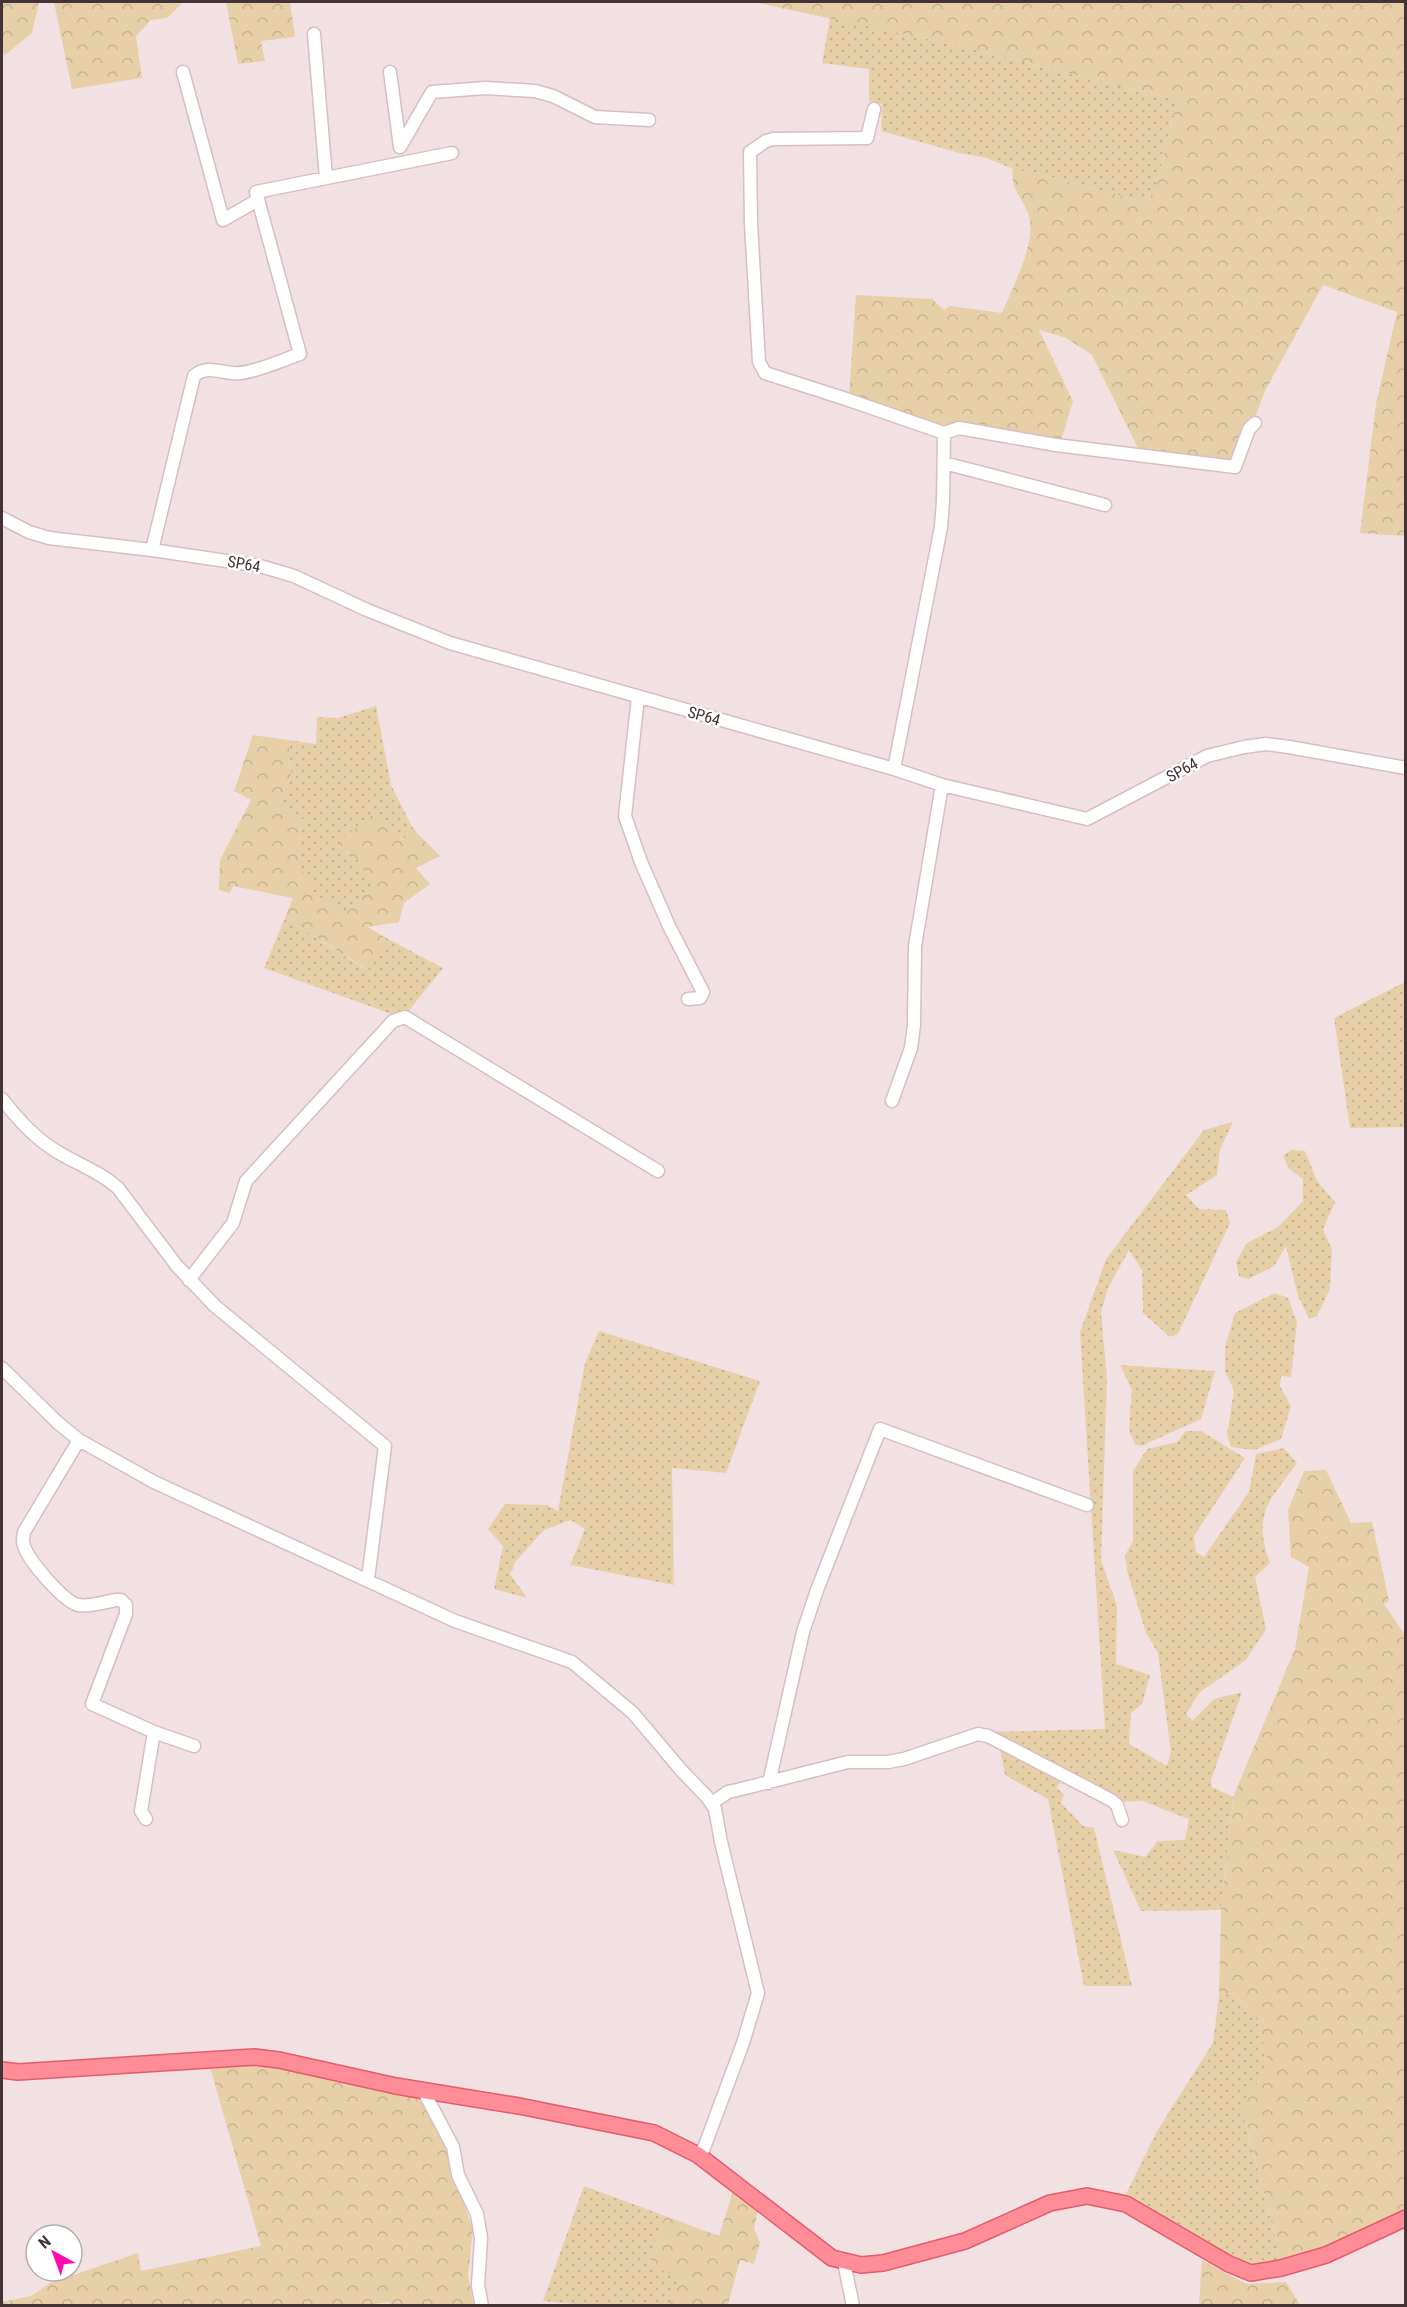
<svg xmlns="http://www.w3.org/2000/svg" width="1407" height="2307" font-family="'Roboto Condensed',sans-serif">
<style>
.grass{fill:url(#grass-dots)}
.forest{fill:url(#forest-crowns)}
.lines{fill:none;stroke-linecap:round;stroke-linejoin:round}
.minor-casing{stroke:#d8bec2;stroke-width:15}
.major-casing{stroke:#e65b6c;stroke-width:18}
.minor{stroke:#fff;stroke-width:12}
.major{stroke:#ff8d98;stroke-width:15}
.labels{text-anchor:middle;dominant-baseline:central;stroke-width:5;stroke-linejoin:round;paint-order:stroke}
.street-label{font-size:16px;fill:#433236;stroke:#fff}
</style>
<defs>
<pattern id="grass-dots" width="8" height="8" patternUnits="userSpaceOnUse" patternTransform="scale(1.5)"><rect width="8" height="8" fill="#e7d0a8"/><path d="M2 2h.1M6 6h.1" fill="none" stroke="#c7b391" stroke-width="1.8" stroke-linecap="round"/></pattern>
<pattern id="forest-crowns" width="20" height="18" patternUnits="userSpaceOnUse" patternTransform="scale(1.5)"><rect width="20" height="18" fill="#e7d0a8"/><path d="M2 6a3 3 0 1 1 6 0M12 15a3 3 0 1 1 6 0" fill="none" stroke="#c7b391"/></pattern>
</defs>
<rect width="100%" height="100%" fill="#f1e1e3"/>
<path class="grass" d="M830,18L960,46L1180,101L1174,112L1156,187L1147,203L1023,169H1013L987,158L960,153L881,131L882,104L869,101V69L822,63Z
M376,706L391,785L411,825L410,831L404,840L372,815L346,853H349L360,861L376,883L345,914L309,890L297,868L302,827L309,820L279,807L291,774L289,740L316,744L317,717L338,718Z
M285,918L367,970L386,938L443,968L406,1014L397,1016L264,968Z
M1405,982V1127L1350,1128L1334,1018Z
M1233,1122L1220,1149L1217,1175L1186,1195L1199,1209L1226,1210L1230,1223L1178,1334L1170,1337L1143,1313L1142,1270L1129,1250L1108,1288L1101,1313L1107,1378L1101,1560L1117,1606L1116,1664L1150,1675L1142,1704L1131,1713L1129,1744L1167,1766L1171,1752L1158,1653L1146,1633L1127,1571L1125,1555L1133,1541V1471L1147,1449L1177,1442L1186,1431H1201L1245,1458L1194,1536L1196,1552L1204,1557L1249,1492L1256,1454L1284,1448L1297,1463C1269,1502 1252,1514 1270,1563L1255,1577L1266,1629L1246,1660L1200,1692L1186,1714L1192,1721L1214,1699L1242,1692L1211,1780L1212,1787L1233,1797L1221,1910L1141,1911L1113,1850L1145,1857L1158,1841L1185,1840L1189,1819L1142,1801L1119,1802L1066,1775L1056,1788L1064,1794L1061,1803L1083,1826L1094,1828L1132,1986H1084L1048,1799L1005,1775L999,1744L984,1732L1105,1729L1080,1332L1106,1259L1204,1130Z
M1291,1150L1305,1151L1317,1181L1335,1202L1323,1229L1332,1250L1330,1289L1317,1316L1309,1319L1298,1296L1286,1246L1274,1266L1249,1279L1239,1276L1236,1262L1247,1243L1278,1227L1303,1201V1179L1289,1169L1283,1156Z
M1275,1293L1288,1298L1297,1322L1291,1377L1281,1376L1280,1386L1291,1406L1281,1439L1254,1450L1231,1447L1227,1435L1234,1390L1225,1372V1347L1235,1313Z
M599,1331L760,1381L726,1473L672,1468L674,1585L570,1565L585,1529L571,1520L544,1530L516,1561L510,1574L527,1598L494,1589L503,1546L488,1529L505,1504L547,1505L558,1511L585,1363Z
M1120,1365L1215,1371L1201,1419L1141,1446L1135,1444L1129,1430L1132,1390Z
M1233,1993L1255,2014L1269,2060L1258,2084L1248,2092L1245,2120L1278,2247L1277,2269L1231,2265L1123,2200L1157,2131L1213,2043L1219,1996Z
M584,2186L665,2216L648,2265L681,2276L670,2305L594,2306L543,2301Z"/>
<path class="forest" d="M2,2H39L32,33L5,55L2,52Z
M54,2H183L167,18L151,20L136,36L142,78L72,89Z
M226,2H290L295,37L261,41L265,61L238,64Z
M753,2H1405V536L1360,533L1376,404L1397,312L1323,285L1265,391L1240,456L1229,467L1143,458L1092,355L1066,338L1039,330L1073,401L1061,441L942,430L849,397L856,295L932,299L944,310L950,306L1002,313C1013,286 1036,245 1029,216C1024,199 1009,188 1013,169H1023L1147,203L1156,187L1174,112L1180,101L960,46Z
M253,735L289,740L291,774L279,807L309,820L302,828L297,868L315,880L310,890L345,914L375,883L356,862L360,861L339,846L345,836L372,815L374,817L379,813L403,840L410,831L411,825L417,833L440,856L416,868L430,884L404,903L399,922L368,927L386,938L368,970L285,918L293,898L233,886L230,893L219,890L220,860L251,800L234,791Z
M1326,1470L1351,1523L1372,1522L1389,1601L1384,1604L1405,1635V2216L1277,2269L1278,2247L1242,2107L1248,2092L1258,2084L1268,2060L1255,2014L1233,1993L1219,1996L1221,1910L1233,1797L1295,1649L1309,1567L1291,1557L1288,1510L1304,1471Z
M266,2063L422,2097L439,2128L473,2230L468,2276L474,2305L391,2306L390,2302L359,2306H2V2302L31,2296L50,2283L138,2253L141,2271L261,2246L210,2067Z
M733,2191L758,2211L754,2228L760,2243L754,2264L740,2260L728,2305H670L680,2276L648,2266L665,2216L719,2236Z
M1202,2260L1246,2284L1286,2282L1300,2305H1199Z"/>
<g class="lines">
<g class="minor-casing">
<path id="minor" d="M314,34L326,178
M183,72L223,220L258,200
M390,72L400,147
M874,109L867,138L773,139L766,141L750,152L751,224L759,362L765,373L846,399L944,433L943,501L941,527L894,769
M400,147L432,92L485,88L535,91L553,96L595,117L649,120
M944,433L959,428L1056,445L1235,467L1249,429L1255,423
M944,463L1105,505
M2,518L29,532L49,538L152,550L260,566L294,576L367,610L450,643L894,769L942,785L1087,819L1207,756L1244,747L1266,744L1289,747L1406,768
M152,550L194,376C208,363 224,375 240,373C260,371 282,360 300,354L256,192L452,153
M638,697L625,816L641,862L669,926L703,992L700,998L688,999
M2,1099C16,1117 36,1139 56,1151C77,1164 99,1171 118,1188L177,1266L215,1306L385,1446L368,1579
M892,1101L911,1048L914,1025L915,946L942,785
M189,1280L233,1223L246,1181L393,1021L405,1017L658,1171
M2,1368L57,1422L79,1440L154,1482L455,1621L572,1662L633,1713L681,1770L707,1797L715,1809L721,1842L758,1993L743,2043L704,2148L698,2155
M79,1440L24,1532C23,1537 22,1541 24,1546C29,1561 63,1601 78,1605C90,1607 105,1602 116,1600H121L126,1605V1614L92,1704L154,1732L194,1746
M769,1783L803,1632L817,1590L880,1429L1087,1505
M712,1803L728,1792L737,1790L848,1762H888L904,1759L978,1734L988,1736L1111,1800L1117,1805L1122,1820
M146,1819L141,1811L154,1732
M423,2090L453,2147L458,2175L477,2214L481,2238L478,2286L482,2306
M844,2262L853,2306"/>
</g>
<g class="major-casing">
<path id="major" d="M2,2070L18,2072L254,2057L279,2060L396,2086L519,2106L654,2133L698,2155L832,2258L861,2265L883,2263L965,2241L1050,2203L1087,2196L1126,2204L1229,2264L1251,2273L1281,2268L1326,2255L1406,2218"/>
</g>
<use href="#minor" class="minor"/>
<use href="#major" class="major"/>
</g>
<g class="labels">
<g class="street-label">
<text transform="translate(244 564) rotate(10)">SP64</text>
<text transform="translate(704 716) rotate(16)">SP64</text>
<text transform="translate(1182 770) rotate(-29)">SP64</text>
</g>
</g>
<rect width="1407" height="2307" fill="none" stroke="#433236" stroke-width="6"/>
<g transform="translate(54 2253) rotate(319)"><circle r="28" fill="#ffffff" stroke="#b4adaf" stroke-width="1.5"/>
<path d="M0-4.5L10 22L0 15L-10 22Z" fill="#ff0bae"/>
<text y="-9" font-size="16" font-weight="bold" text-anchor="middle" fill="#433236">N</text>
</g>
</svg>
